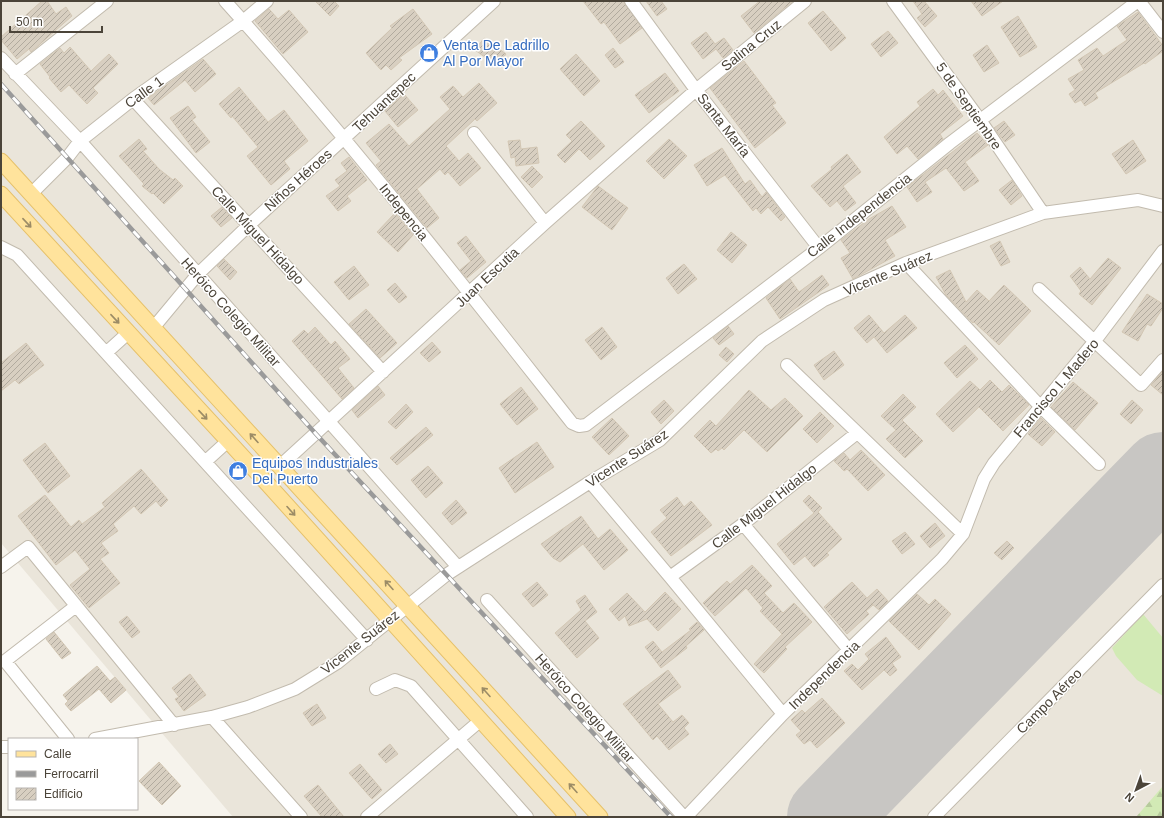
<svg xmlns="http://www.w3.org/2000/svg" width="1164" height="818" font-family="Helvetica,sans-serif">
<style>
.residential{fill:#eae5da}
.grass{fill:#d2eab5}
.forest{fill:url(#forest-firs)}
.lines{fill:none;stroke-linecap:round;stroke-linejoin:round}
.runway{stroke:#c8c6c3;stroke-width:82}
.building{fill:url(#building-hatch);stroke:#d3c7b4}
.minor-casing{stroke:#c2bbae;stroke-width:14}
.major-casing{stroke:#e6c16a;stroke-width:17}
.minor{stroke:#fff;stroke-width:12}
.major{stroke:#ffe39c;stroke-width:15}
.rail-casing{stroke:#9a9a9a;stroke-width:4.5}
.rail{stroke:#fff;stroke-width:3;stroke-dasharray:9;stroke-linecap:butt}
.oneway{stroke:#9c8c66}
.labels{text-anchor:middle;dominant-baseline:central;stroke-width:3;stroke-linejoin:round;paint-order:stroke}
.shop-label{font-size:14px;fill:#366cbe;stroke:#fff;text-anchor:start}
.street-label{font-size:14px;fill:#4b4439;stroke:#fff}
</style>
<defs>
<pattern id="forest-firs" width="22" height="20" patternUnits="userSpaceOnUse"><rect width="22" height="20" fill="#d2eab5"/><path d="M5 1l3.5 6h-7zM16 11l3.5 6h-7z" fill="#b6ca9c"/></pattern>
<pattern id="building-hatch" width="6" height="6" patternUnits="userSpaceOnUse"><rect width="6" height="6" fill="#d8cfc1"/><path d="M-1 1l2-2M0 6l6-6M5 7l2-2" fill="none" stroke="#b1aa9e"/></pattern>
</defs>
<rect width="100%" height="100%" fill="#f6f3ec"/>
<path class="residential" d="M1,1H1163V817H233L1,543Z"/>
<path class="grass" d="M1143,614L1163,638V696L1137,680L1116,656L1112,648Z"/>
<path class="forest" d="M1163,786V817H1136Z"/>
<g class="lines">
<path class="runway" d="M828,817L1163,473"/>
</g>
<path class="building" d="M42,1H47L56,14L66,7L72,16L31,52L29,49L17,59L1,40V37Z
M315,1H334L339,6L330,16Z
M583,1H623L642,28L620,44L604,22L601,24Z
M646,1H661L667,9L657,16Z
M760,1H793L754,33L741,16Z
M913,1H924L937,16L925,27L917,18L922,14Z
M971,1H1003L982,16Z
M269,9L278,19L289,10L308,32L283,54L255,21Z
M413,9L432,34L399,58L402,60L391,70L386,65L381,70L366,53L392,28L390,26Z
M823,11L846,38L831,51L808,23Z
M1138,12L1163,46V51L1145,64L1144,63L1095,93L1098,98L1085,106L1081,100L1075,103L1069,94L1075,90L1068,79L1084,70L1078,60L1097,48L1103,56L1127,40L1117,26Z
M1018,16L1037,47L1020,57L1001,27Z
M888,31L898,43L881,57L871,44Z
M706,32L715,44L724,38L733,50L723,58L716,49L703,59L691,43Z
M484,38L506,54L497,66L475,50Z
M987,45L999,63L984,72L973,55Z
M70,47L91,71L109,54L118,64L93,88L98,93L87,104L69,85L61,92L49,78L50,77L40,64L60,48L64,53Z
M613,48L624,62L615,68L605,55Z
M576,54L600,81L584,96L560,69Z
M203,59L216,74L195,92L185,80L154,105L148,98Z
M744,61L776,103L772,105L786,123L755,148L710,88Z
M665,73L679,91L649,113L635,95Z
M479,83L497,103L477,121L475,119L446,146L459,161L468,153L481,168L460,186L448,172L445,175L440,169L417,189L439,218L427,228L376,165L381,161L366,143L389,124L409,146L450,109L440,97L453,86L463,97Z
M239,87L268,122L284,110L308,141L284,161L290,169L271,185L247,156L258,147L232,116L231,118L219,104Z
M933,89L938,95L943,90L963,116L940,134L943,139L918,159L907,146L897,154L884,137L920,106L917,102Z
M404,94L418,110L398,127L385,111Z
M188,106L196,117L192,120L210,142L196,153L170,118Z
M581,121L605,146L590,160L579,149L565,163L557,155L572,141L566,135Z
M1004,121L1015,135L1005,142L994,128Z
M977,133L988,145L965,162L979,181L964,191L946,168L925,182L932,192L917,202L907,187Z
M139,139L147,149L143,151L159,169L173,180L175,178L183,186L164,204L153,193L152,194L142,186L144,184L119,156Z
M669,139L687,156L664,179L646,161Z
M520,140L521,149L537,147L539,163L516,166L515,157L511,158L508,141Z
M1133,140L1146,161L1126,174L1112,154Z
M722,148L745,184L750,180L762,197L766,192L785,217L781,221L768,207L761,214L756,208L753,211L725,175L707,186L694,165Z
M847,154L861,172L843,186L856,203L845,211L837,201L830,207L811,186L832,169L831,167Z
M349,157L367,180L347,196L351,201L338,211L326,196L340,186L335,180L347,171L341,163Z
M532,166L543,177L532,188L521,177Z
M1012,180L1022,196L1011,205L999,190Z
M598,186L628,208L612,230L582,207Z
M892,206L906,227L885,240L895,256L853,279L841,258L850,253L841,240L869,219Z
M222,207L232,218L221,227L211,216Z
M395,213L413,235L398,252L377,232Z
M731,232L747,245L732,263L717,250Z
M466,236L486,262L467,278L460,270L471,261L457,243Z
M1000,241L1010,262L1001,266L990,246Z
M1108,258L1121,268L1092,305L1079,294L1081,291L1070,276L1080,267L1090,279Z
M224,259L237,272L230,280L217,266Z
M684,264L697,279L678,294L666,278Z
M354,266L369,285L349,300L334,282Z
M950,270L966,302L977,290L989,301L1004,285L1031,311L999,345L974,322L973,323L946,295L936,277Z
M822,275L829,285L780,319L766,298L790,279L799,292Z
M395,283L407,297L399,303L387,290Z
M1147,294L1163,304V308L1151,326L1147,324L1138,341L1122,332Z
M366,309L397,343L380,358L349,324Z
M869,315L884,333L905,315L917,328L887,353L874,337L867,343L854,328Z
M728,326L734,334L719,345L713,338Z
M315,327L331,345L335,341L350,359L338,368L354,388L342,399L292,341L304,330L308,334Z
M602,327L617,347L601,360L585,340Z
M432,342L441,352L429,362L420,353Z
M26,343L44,365L19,384L15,380L1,391V363Z
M965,345L978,359L957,378L944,363Z
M726,347L734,354L727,362L719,355Z
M834,351L844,365L824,380L814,365Z
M1163,371V395L1151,385Z
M990,380L1002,392L1009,385L1029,405L1003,431L979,407L953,432L936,414L970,381L980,390Z
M1073,382L1098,403L1075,430L1051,407Z
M378,386L385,395L358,418L352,410Z
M521,387L538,409L517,425L500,404Z
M749,390L771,410L785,398L803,416L767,452L744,430L724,450L722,448L718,451L716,449L711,453L694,436L710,420L716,426Z
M903,394L916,407L902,420L923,441L905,458L886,439L896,430L881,416Z
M664,400L674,411L661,424L651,412Z
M1132,400L1143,410L1131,424L1120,414Z
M406,404L413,412L396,429L388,422Z
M820,412L834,426L817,443L803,429Z
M612,418L629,436L609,455L592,437Z
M1041,418L1055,432L1042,446L1028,434Z
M426,427L433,435L397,465L390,458Z
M537,442L554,467L515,493L499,468Z
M45,443L70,476L48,493L23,460Z
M861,450L885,475L868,491L847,469L844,471L834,461L844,453L850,460Z
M428,466L443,483L426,498L411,480Z
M141,469L168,500L161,507L156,501L141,514L134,506L113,524L118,531L101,543L109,553L100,559L120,583L89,608L70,585L90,569L75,550L56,565L18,516L45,495L71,527L79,520L82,524L105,507L102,503Z
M809,495L822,508L818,512L842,539L827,553L829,555L814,567L805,556L794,565L777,544L814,513L803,501Z
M677,497L684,507L691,501L712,525L671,556L651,532L667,518L660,510Z
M456,500L467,513L452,525L442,513Z
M581,516L598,539L610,529L628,550L604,570L583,544L560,562L553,558L541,544Z
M935,523L945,536L930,548L920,536Z
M905,532L915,544L902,554L892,541Z
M1007,541L1014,548L1002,560L994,553Z
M752,565L772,586L764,593L783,613L794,603L812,622L785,647L787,649L764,673L754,664L782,634L760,611L763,608L746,588L715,616L703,603L727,581L730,584Z
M537,582L548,595L533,607L522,594Z
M852,582L867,598L877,589L888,601L879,610L871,603L873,605L866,611L869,614L847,634L824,607Z
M665,592L681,609L658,631L647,619L629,626L625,616L619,621L609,609L627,593L645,612Z
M917,594L929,605L935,599L951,614L919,650L889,621Z
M585,595L597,612L585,621L599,638L577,658L555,633L581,610L576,601Z
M127,616L140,632L132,638L119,622Z
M697,622L704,630L686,646L687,648L661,668L645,647L653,641L662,652L691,630L689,629Z
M54,632L71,653L62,659L46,639Z
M886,637L901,657L892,663L897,670L890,676L884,670L862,690L844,671L852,664L858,670L869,659L865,654Z
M97,666L110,681L115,677L126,690L111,703L99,689L71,711L65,704L68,701L63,695Z
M668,670L681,687L658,704L673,722L682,715L689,723L684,728L689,734L669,750L657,736L653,740L623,704Z
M190,674L206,695L184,711L175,699L179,697L172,688Z
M822,698L845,723L817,748L810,740L804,744L796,735L801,731L791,720L802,710L805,713Z
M317,704L326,718L312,726L303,713Z
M390,744L398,754L386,763L378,754Z
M159,762L181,786L162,805L139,781Z
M360,764L382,790L372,799L349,773Z
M318,785L344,817H322L304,796Z"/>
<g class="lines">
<g class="minor-casing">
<path id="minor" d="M225,1C347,136 459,280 572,423L579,426L586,425L819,248L950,143L1138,1
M631,1L696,90L819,248
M893,1L980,120L1043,213
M1139,1L1163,32
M1,58L80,141L458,567
M15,74L107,1
M133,99L383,372
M474,133L545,223
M31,194L67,158L80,141L133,99L243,21L267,1
M1,247L17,255L367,640
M906,263L1040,406L1099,464
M1039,289L1141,385L1163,360
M154,327L198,274L249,225L494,1
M107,352L128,333
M787,365L963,534
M206,461L228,441
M280,466L545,223L696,90L805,1
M590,482L670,577L783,714
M743,524L849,650
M1,567L28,547L174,725
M670,577L743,524L857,433
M487,600L684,817
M376,689L395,680L411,686L527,817
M212,717L301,817
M68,739L5,661L76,606
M95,739L212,717L248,707L295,689L337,663L446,575L590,482L660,440L762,341L824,300L906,263L1043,213L1138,200L1163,206
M1,747H9
M367,817L481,720
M686,817L783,714L942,559L963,534L984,479L994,463L1094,342L1163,251
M934,817L1163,585"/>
</g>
<g class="major-casing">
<path id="major" d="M1,161L600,817
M1,194L265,481L568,817"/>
</g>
<use href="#minor" class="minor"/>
<use href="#major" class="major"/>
<g class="rail-casing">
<path id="rail" d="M1,84L316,434L671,817"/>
</g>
<use href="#rail" class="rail"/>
</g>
<defs><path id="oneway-shaft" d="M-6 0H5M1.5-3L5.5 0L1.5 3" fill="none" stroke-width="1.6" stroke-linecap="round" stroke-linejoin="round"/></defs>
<g class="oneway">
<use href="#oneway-shaft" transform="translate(27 223) rotate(47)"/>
<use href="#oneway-shaft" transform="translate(115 319) rotate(47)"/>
<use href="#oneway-shaft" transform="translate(203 415) rotate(47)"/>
<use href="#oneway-shaft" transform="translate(254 438) rotate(-132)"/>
<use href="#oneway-shaft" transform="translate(291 511) rotate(48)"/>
<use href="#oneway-shaft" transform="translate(389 585) rotate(-132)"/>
<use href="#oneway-shaft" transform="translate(486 692) rotate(-132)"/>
<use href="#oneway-shaft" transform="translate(573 788) rotate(-132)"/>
</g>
<defs>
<g id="shop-disc" transform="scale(1)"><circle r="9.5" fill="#3f7fe0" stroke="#fff"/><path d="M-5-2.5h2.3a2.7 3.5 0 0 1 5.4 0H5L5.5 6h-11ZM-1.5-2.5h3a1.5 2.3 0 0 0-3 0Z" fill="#fff"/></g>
</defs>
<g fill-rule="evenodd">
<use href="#shop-disc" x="429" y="53"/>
<use href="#shop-disc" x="238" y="471"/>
</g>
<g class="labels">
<g class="shop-label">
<text x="443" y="45">Venta De Ladrillo<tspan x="443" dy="16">Al Por Mayor</tspan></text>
<text x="252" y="463">Equipos Industriales<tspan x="252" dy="16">Del Puerto</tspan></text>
</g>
<g class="street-label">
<text transform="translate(751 45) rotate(-39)">Salina Cruz</text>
<text transform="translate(144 92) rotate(-36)">Calle 1</text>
<text transform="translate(384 102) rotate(-43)">Tehuantepec</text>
<text transform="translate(969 106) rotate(55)">5 de Septiembre</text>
<text transform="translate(724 125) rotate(52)">Santa María</text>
<text transform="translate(298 180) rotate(-42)">Niños Héroes</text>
<text transform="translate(404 212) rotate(51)">Indepencia</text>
<text transform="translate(859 215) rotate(-38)">Calle Independencia</text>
<text transform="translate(258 235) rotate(47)">Calle Miguel Hidalgo</text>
<text transform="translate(888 273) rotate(-23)">Vicente Suárez</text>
<text transform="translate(487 277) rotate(-43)">Juan Escutia</text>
<text transform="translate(231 312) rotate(48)">Heróico Colegio Militar</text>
<text transform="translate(1056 388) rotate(-50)">Francisco I. Madero</text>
<text transform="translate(627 458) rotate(-33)">Vicente Suárez</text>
<text transform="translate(764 506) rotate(-38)">Calle Miguel Hidalgo</text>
<text transform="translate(360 642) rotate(-38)">Vicente Suárez</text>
<text transform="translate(824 675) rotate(-44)">Independencia</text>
<text transform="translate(1049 701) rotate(-45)">Campo Aéreo</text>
<text transform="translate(585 708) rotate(48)">Heróico Colegio Militar</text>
</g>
</g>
<rect width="1164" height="818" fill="none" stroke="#4b4439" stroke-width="4"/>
<rect x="8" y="738" width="130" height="72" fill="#ffffff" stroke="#b7b4b0"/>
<rect x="16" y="751" width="20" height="6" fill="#ffe39c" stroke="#b7b4b0"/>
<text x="44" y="758" font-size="12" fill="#4b4439">Calle</text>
<rect x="16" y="771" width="20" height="6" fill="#9a9a9a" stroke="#b7b4b0"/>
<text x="44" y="778" font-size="12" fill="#4b4439">Ferrocarril</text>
<rect x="16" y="788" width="20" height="12" fill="url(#building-hatch)" stroke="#b7b4b0"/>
<text x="44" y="798" font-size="12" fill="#4b4439">Edificio</text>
<g transform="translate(1136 790) rotate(221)" stroke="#ffffff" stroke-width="3" paint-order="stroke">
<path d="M0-3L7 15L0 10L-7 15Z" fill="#4b4439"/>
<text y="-6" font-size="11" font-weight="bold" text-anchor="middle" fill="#4b4439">N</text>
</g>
<path d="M10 26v6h92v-6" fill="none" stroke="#4b4439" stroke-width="2"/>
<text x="16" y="26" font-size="12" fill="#4b4439" stroke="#ffffff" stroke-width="3" paint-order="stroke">50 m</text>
</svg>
